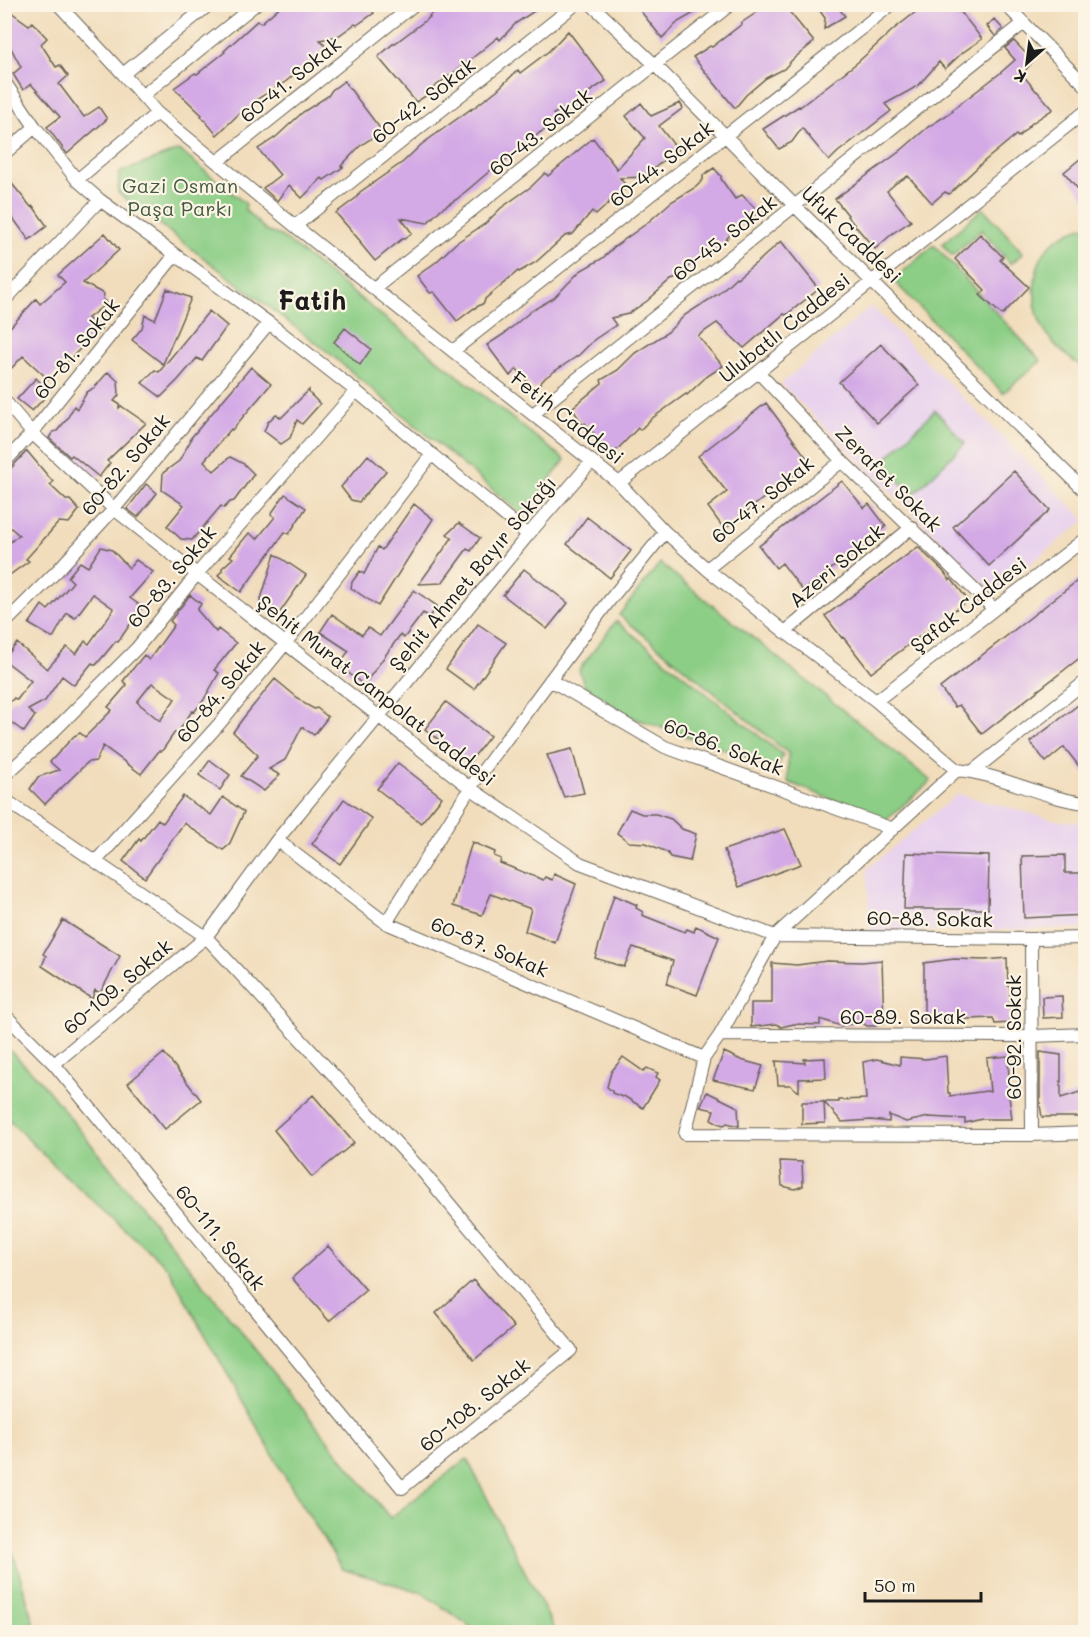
<svg xmlns="http://www.w3.org/2000/svg" width="1090" height="1637" font-family="Mali,sans-serif">
<style>
.built{fill:#e8d2ee}
.green{fill:#8cce86;stroke:#547551;stroke-width:1.5}
.building{fill:#d3a9e6;fill-rule:evenodd}
.lines{fill:none;stroke-linecap:round;stroke-linejoin:round}
.street-casing{stroke:#676054;stroke-width:14}
.street{stroke:#fff;stroke-width:12}
.labels{text-anchor:middle;dominant-baseline:central;stroke-width:4.5;stroke-linejoin:round;paint-order:stroke}
.street-label{font-size:20px;fill:#1c1c1c;stroke:#fcf5e5}
.park-label{font-size:20px;fill:#435a41;stroke:#fcf5e5}
.district-label{font-size:26px;font-weight:bold;fill:#1c1c1c;stroke:#fcf5e5}
</style>
<rect width="100%" height="100%" fill="#fcf5e5"/>
<filter id="ink" filterUnits="userSpaceOnUse"><feTurbulence type="fractalNoise" baseFrequency=".0167" numOctaves="2"/><feDisplacementMap in="SourceGraphic" scale="12" xChannelSelector="R" yChannelSelector="G"/><feConvolveMatrix kernelMatrix="1 2 1 2 8 2 1 2 1" color-interpolation-filters="sRGB"/></filter>
<filter id="wash" filterUnits="userSpaceOnUse"><feTurbulence type="fractalNoise" baseFrequency=".008" numOctaves="4" result="noise"/><feDisplacementMap in="SourceGraphic" scale="24" xChannelSelector="R" yChannelSelector="G"/><feGaussianBlur stdDeviation="1.35" result="paint"/><feColorMatrix in="noise" values="0 0 0 0 0 0 0 0 0 0 0 0 0 0 0 0 0 1.4 0 .05"/><feComposite in="paint" operator="in"/></filter>
<g filter="url(#wash)">
<rect width="100%" height="100%" fill="#f1ddbc"/>
<path class="built" d="M871,306L1085,520L994,593L781,384Z
M958,794L1059,821L1085,822V928L870,932L867,869Z"/>
<path class="green" d="M179,150L246,204L245,210L268,232L281,236L565,460L523,515L324,349L118,193L119,173Z
M983,208L1023,253L1011,264L981,230L952,256L942,244Z
M1085,226H1086L1085,369C1071,360 1057,349 1047,335C1029,308 1029,261 1056,240C1065,233 1075,229 1085,226Z
M934,245L1041,361L1003,393L893,280Z
M935,410L965,443L913,495L882,463Z
M660,563L931,781L885,821L788,782V753L619,615Z
M616,621L783,755L777,768L631,717L584,685L579,670Z
M4,1045L39,1079L390,1518L467,1459L556,1632H478L421,1592L342,1569L283,1473L167,1267L58,1169L5,1116Z
M5,1532L17,1565L36,1632H5Z"/>
<g id="blocks">
<path class="building" d="M283,4H367L374,13L357,25L355,24L338,36L320,40L327,48L284,83L259,98L247,112L244,109L217,135L201,116L202,115L174,88L195,73L197,74L225,52L224,51L257,21L261,23Z
M442,4H545L516,23L500,40L498,37L465,64L433,88L435,90L416,102L378,57L394,43V44L430,17L429,16Z
M635,4H710L678,22L662,38Z
M765,4H783L814,42L792,60L784,69L766,78L746,95L735,108L693,57L710,46L712,47L742,24L741,23L756,13Z
M828,4H835L845,16L824,29L825,18L820,11Z
M926,4H951L958,12L960,11L982,39L962,53L945,69L939,62L918,86L885,104L891,111L838,152L829,161L802,128L792,142L779,149L763,129L799,106L800,107L858,62L894,29Z
M4,7L29,25L32,22L47,38L41,44L56,67L60,65L68,76L59,84L84,117L99,107L107,119L67,154L47,127L60,117L31,84L23,90L13,74L21,67L4,35Z
M994,19L1003,29L995,36L987,26Z
M568,31L606,81L589,92L580,102L553,114L559,121L539,133L521,151L498,164L457,199L441,209L427,223L401,218L412,233L404,239H402L375,261L360,243L361,242L336,213L356,198L360,192L403,162L422,144L471,109V110L497,90L518,70L520,73L549,51Z
M1014,41L1033,61L1022,74L1036,91H1037L1053,109L1032,123L1018,137L1016,135L982,163L949,194L945,192L932,203L908,176L896,183L887,191L911,221L893,233L875,249L847,216L848,215L835,199L899,152L928,127L953,111L952,110L999,74L1015,60L1005,48Z
M344,81L382,131L360,146L341,166L343,167L324,180L322,178L302,198L289,185L277,201L263,188L280,175L258,149L276,137L303,112L328,96L332,90Z
M641,103L651,116L680,103L683,108L659,126L678,150L659,164L645,177L620,178L627,187L609,202V203L596,215L592,211L573,234L565,236L536,262L519,272L518,271L485,299L484,303L473,309L457,321L434,292L430,293L417,276L436,262L456,243L486,223L501,208L532,186L545,173L548,176L593,138L617,169L645,138L626,116Z
M1086,154V199L1064,172Z
M714,168L721,176V179L735,199L742,195L759,212L737,226L724,242L690,265L677,278L671,280L647,301L628,314L611,318L616,325L595,339L579,355L546,377L534,390L517,369L510,376L487,345L504,334L531,311L554,298L580,271L603,258L614,247L646,224L671,202L696,187L703,180V175Z
M4,174L31,207L33,206L47,226L29,240L4,206Z
M105,233L119,250L83,283L104,294L103,299L107,303L88,318L101,330L82,345L83,346L49,380L23,356L4,376V334L36,299L40,304L65,282L58,275Z
M980,234L1003,257L1000,260L1029,287L1002,315L980,295L985,290L955,259Z
M781,241L819,289L786,315L784,314L744,348L717,323L698,336L723,366L706,377L687,395L686,394L651,419L640,430L638,428L612,455L585,423L583,425L572,408L602,383L601,380L618,370L635,353L668,332L685,315L718,294L736,277L737,278L760,260Z
M167,289L191,298L163,364L132,340L142,328L145,315L155,320Z
M209,311L227,326L202,361L197,358L178,380L161,397L142,383L155,370L159,372Z
M345,328L371,349L360,365L334,342Z
M881,344L919,385L877,423L839,382Z
M251,367L271,384L232,430L231,429L204,461L214,471L230,457L244,464L254,474L234,501L230,502L224,508L221,506L192,540L181,539L167,526L184,505L162,490L163,473L179,461L191,440L190,439Z
M108,372L118,381L119,395L114,401L119,404V408L121,406L146,423L107,461L110,463L99,477L72,455L70,457L49,438L53,432L57,431L67,419L74,406L77,409L87,392L94,388Z
M36,378L50,392L32,411L17,399Z
M309,390V393L320,404L302,424L297,420L290,438L281,444L264,431L268,422L276,414L281,418Z
M766,403L810,462L724,529L708,507L727,492L698,456Z
M27,451L53,482L50,485L66,500H70L79,510L69,523L59,522L26,559L29,561L4,579V547L19,535L4,522V471L10,469Z
M368,455L386,471L359,502L351,500L341,487Z
M1014,471L1050,510L989,566L953,527Z
M842,481L864,508L869,504L886,526L803,591L782,563L776,568L759,546Z
M146,484L157,493L138,517L127,509Z
M285,494L306,508L289,534L285,532L241,592L218,575L222,571V568L233,558L230,556L249,533L257,539L275,517L271,514Z
M414,504L433,519L378,606L351,588L352,582L360,571L364,574L378,547L382,550Z
M587,517L631,551L610,578L567,544Z
M459,523L480,538L471,551L467,549L442,583L419,584L452,538L447,534Z
M101,547L112,550L129,568L136,560L153,572L130,598L142,607L118,642L116,641L96,665L92,663L74,685L62,676L45,701L28,710L35,716L24,732L8,720L4,721V708L14,698L17,700L31,681L4,660V659L17,643L47,669L67,647L76,654L85,641L89,644L114,609L93,594L75,618L67,613L53,638L29,624L42,605L48,610L73,582L68,577L80,562L88,567Z
M918,547L943,571L950,580L951,579L953,581L968,600L871,673L843,637L842,638L825,616Z
M275,554L306,575L278,615L260,602Z
M524,569L568,603L547,629L503,595Z
M1086,574V653L982,734L959,705L955,707L940,688Z
M414,590L437,606L430,617L423,613L404,638L400,635L364,685L338,665L349,651L320,632L332,614L362,635L368,628L380,636Z
M190,595L201,604L197,610L216,632L218,629L236,643L214,670L219,673L203,701L194,712L192,711L177,734L175,732L162,751H159L141,774L103,746L96,761L88,762L45,804L30,789L38,777L59,770L50,762L74,736L80,733L85,737L112,710L108,707L127,685L123,681L144,655L149,660L174,625L170,621ZM152,683L175,699L160,721L137,702Z
M478,624L506,643L474,689L446,669Z
M275,679L305,704L314,709L317,708L328,717L314,735L302,727L285,760L269,769L280,775L264,791L241,776L258,755L233,732L244,717Z
M1086,699V775L1064,747L1046,762L1030,742Z
M446,702L490,736L469,763L425,729Z
M572,749L584,793L564,797L547,755Z
M210,760L230,775L220,790L199,775Z
M398,763L442,797L421,823L377,789Z
M183,796L211,815L223,797L244,812L229,845L223,850L184,823L145,878L123,861L139,839L141,841L158,819L163,823Z
M344,799L372,819L340,864L312,844Z
M630,809L642,814H656L671,819L682,829L696,834L690,861L670,857L667,852L646,843L629,842L617,833Z
M785,829L801,864L739,887L724,850Z
M472,842L495,852L494,856L501,859L500,863L543,880L545,877L552,880L554,874L576,884L555,943L525,931L531,909L491,894L482,915L453,906Z
M906,853L989,856L988,909H904Z
M1065,855V873H1086V915L1024,918L1022,856Z
M614,895L637,905L636,908L643,912L642,915L685,932L687,929L694,932L696,926L719,937L697,995L667,984L673,961L633,947L624,967L595,958Z
M63,920L120,956L100,993L95,990L92,999L42,966L46,956L43,954Z
M1007,958L1008,986H1010V1023L995,1024L993,1018L945,1020V1021L924,1022V963L954,959L985,960Z
M882,960L884,1023L877,1024L876,1026H867L861,1022L841,1026L820,1019V1025L794,1024L781,1027L777,1024L751,1027V1003H772V963L797,965L827,961L862,962Z
M1062,996L1063,1017L1043,1018L1042,997Z
M724,1052L741,1060L763,1066L755,1089L713,1080Z
M1040,1052L1061,1055V1098L1086,1090V1117H1042L1040,1105Z
M164,1053L201,1100L165,1129L128,1083Z
M946,1056L948,1093H950V1096L987,1091L990,1092L987,1058L1008,1056L1009,1080L1007,1081L1012,1119H982L965,1123V1119L929,1117L906,1122L889,1115V1122L871,1120L842,1122L824,1102L825,1123L802,1124V1102H839V1100L866,1099L863,1062L877,1059L900,1065V1057L926,1059Z
M623,1057L643,1071L647,1068L658,1073L656,1077L660,1080L643,1108L624,1096L622,1097L612,1093V1091L607,1087L611,1072Z
M825,1058L826,1078L799,1079V1092L790,1085H778L776,1061L805,1063L804,1059Z
M707,1092L738,1107L739,1126L727,1123L724,1125L720,1124L711,1119L714,1110L700,1107Z
M313,1095L354,1143L312,1177L274,1130Z
M780,1161L802,1162L803,1186L795,1189L782,1186Z
M328,1246L366,1290L329,1321L292,1278Z
M473,1280L514,1327L474,1360L436,1313Z"/>
</g>
</g>
<g filter="url(#ink)">
<use href="#blocks" fill-opacity="0" stroke="#676054" stroke-width="1.5"/>
<g class="lines">
<g class="street-casing">
<path id="street" d="M58,4L123,74L157,113L295,226L619,483L665,532L707,569L785,632L876,701L957,770C1001,774 1041,798 1086,803
M591,4L654,64L795,206L1086,492
M1005,4L1086,86
M123,74L210,4
M4,81L35,127L77,180L100,200L269,323L356,391L528,535
M142,96L256,4
M4,154L35,127
M217,162L415,4
M77,180L157,113
M295,226L576,4
M374,288L731,4
M4,301L100,200
M453,351L892,4
M759,373L842,461L994,609
M4,400L32,433L114,509L470,788L580,863L775,936L1031,939L1086,938
M533,414L1024,23
M4,463L32,433L175,255
M619,483L1086,111
M707,569L842,461
M4,624L57,571L114,509L269,323
M785,632L912,527
M550,680L665,747L893,829
M876,701L1086,538
M957,770L775,936L720,1035L704,1058L685,1134L1032,1135L1086,1133
M973,771L1086,681
M4,776L52,733L137,648L197,574L356,391
M4,799L206,937L423,1172L571,1350L402,1488L54,1064L4,1014
M277,840L386,923L704,1058
M96,861L220,723L285,644L432,454
M386,923L470,788L609,601L665,532
M1031,939L1032,1135
M720,1035L1033,1036L1086,1034
M54,1064L206,937L277,840L528,535L592,461"/>
</g>
<use href="#street" class="street"/>
</g>
</g>
<g class="labels">
<g class="street-label">
<text transform="translate(290 79) rotate(-39)">60-41. Sokak</text>
<text transform="translate(423 100) rotate(-38)">60-42. Sokak</text>
<text transform="translate(540 131) rotate(-39)">60-43. Sokak</text>
<text transform="translate(661 163) rotate(-38)">60-44. Sokak</text>
<text transform="translate(852 234) rotate(44)">Ufuk Caddesi</text>
<text transform="translate(724 237) rotate(-38)">60-45. Sokak</text>
<text transform="translate(784 327) rotate(-39)">Ulubatlı Caddesi</text>
<text transform="translate(76 348) rotate(-51)">60-81. Sokak</text>
<text transform="translate(568 417) rotate(38)">Fetih Caddesi</text>
<text transform="translate(125 464) rotate(-50)">60-82. Sokak</text>
<text transform="translate(889 478) rotate(45)">Zerafet Sokak</text>
<text transform="translate(762 499) rotate(-39)">60-47. Sokak</text>
<text transform="translate(836 565) rotate(-40)">Azeri Sokak</text>
<text transform="translate(472 573) rotate(-50)">Şehit Ahmet Bayır Sokağı</text>
<text transform="translate(171 576) rotate(-50)">60-83. Sokak</text>
<text transform="translate(968 604) rotate(-38)">Şafak Caddesi</text>
<text transform="translate(377 690) rotate(38)">Şehit Murat Canpolat Caddesi</text>
<text transform="translate(220 691) rotate(-50)">60-84. Sokak</text>
<text transform="translate(724 746) rotate(21)">60-86. Sokak</text>
<text transform="translate(930 918) rotate(1)">60-88. Sokak</text>
<text transform="translate(490 946) rotate(23)">60-87. Sokak</text>
<text transform="translate(117 986) rotate(-40)">60-109. Sokak</text>
<text x="903" y="1016">60-89. Sokak</text>
<text transform="translate(1013 1037) rotate(-90)">60-92. Sokak</text>
<text transform="translate(221 1237) rotate(51)">60-111. Sokak</text>
<text transform="translate(474 1404) rotate(-39)">60-108. Sokak</text>
</g>
<g class="park-label">
<text x="180" y="185">Gazi Osman<tspan x="180" dy="23">Paşa Parkı</tspan></text>
</g>
<g class="district-label">
<text x="312" y="300">Fatih</text>
</g>
</g>
<rect width="1090" height="1637" fill="none" stroke="#fcf5e5" stroke-width="24"/>
<g transform="translate(1027 63) rotate(208)" stroke="#fcf5e5" stroke-width="4.5" paint-order="stroke">
<path d="M0-4.5L10 22L0 15L-10 22Z" fill="#1c1c1c"/>
<text y="-9" font-size="16" font-weight="bold" text-anchor="middle" fill="#1c1c1c">K</text>
</g>
<path d="M865 1592v9h116v-9" fill="none" stroke="#1c1c1c" stroke-width="3"/>
<text x="874" y="1592" font-size="18" fill="#1c1c1c" stroke="#fcf5e5" stroke-width="4.5" paint-order="stroke">50 m</text>
</svg>
